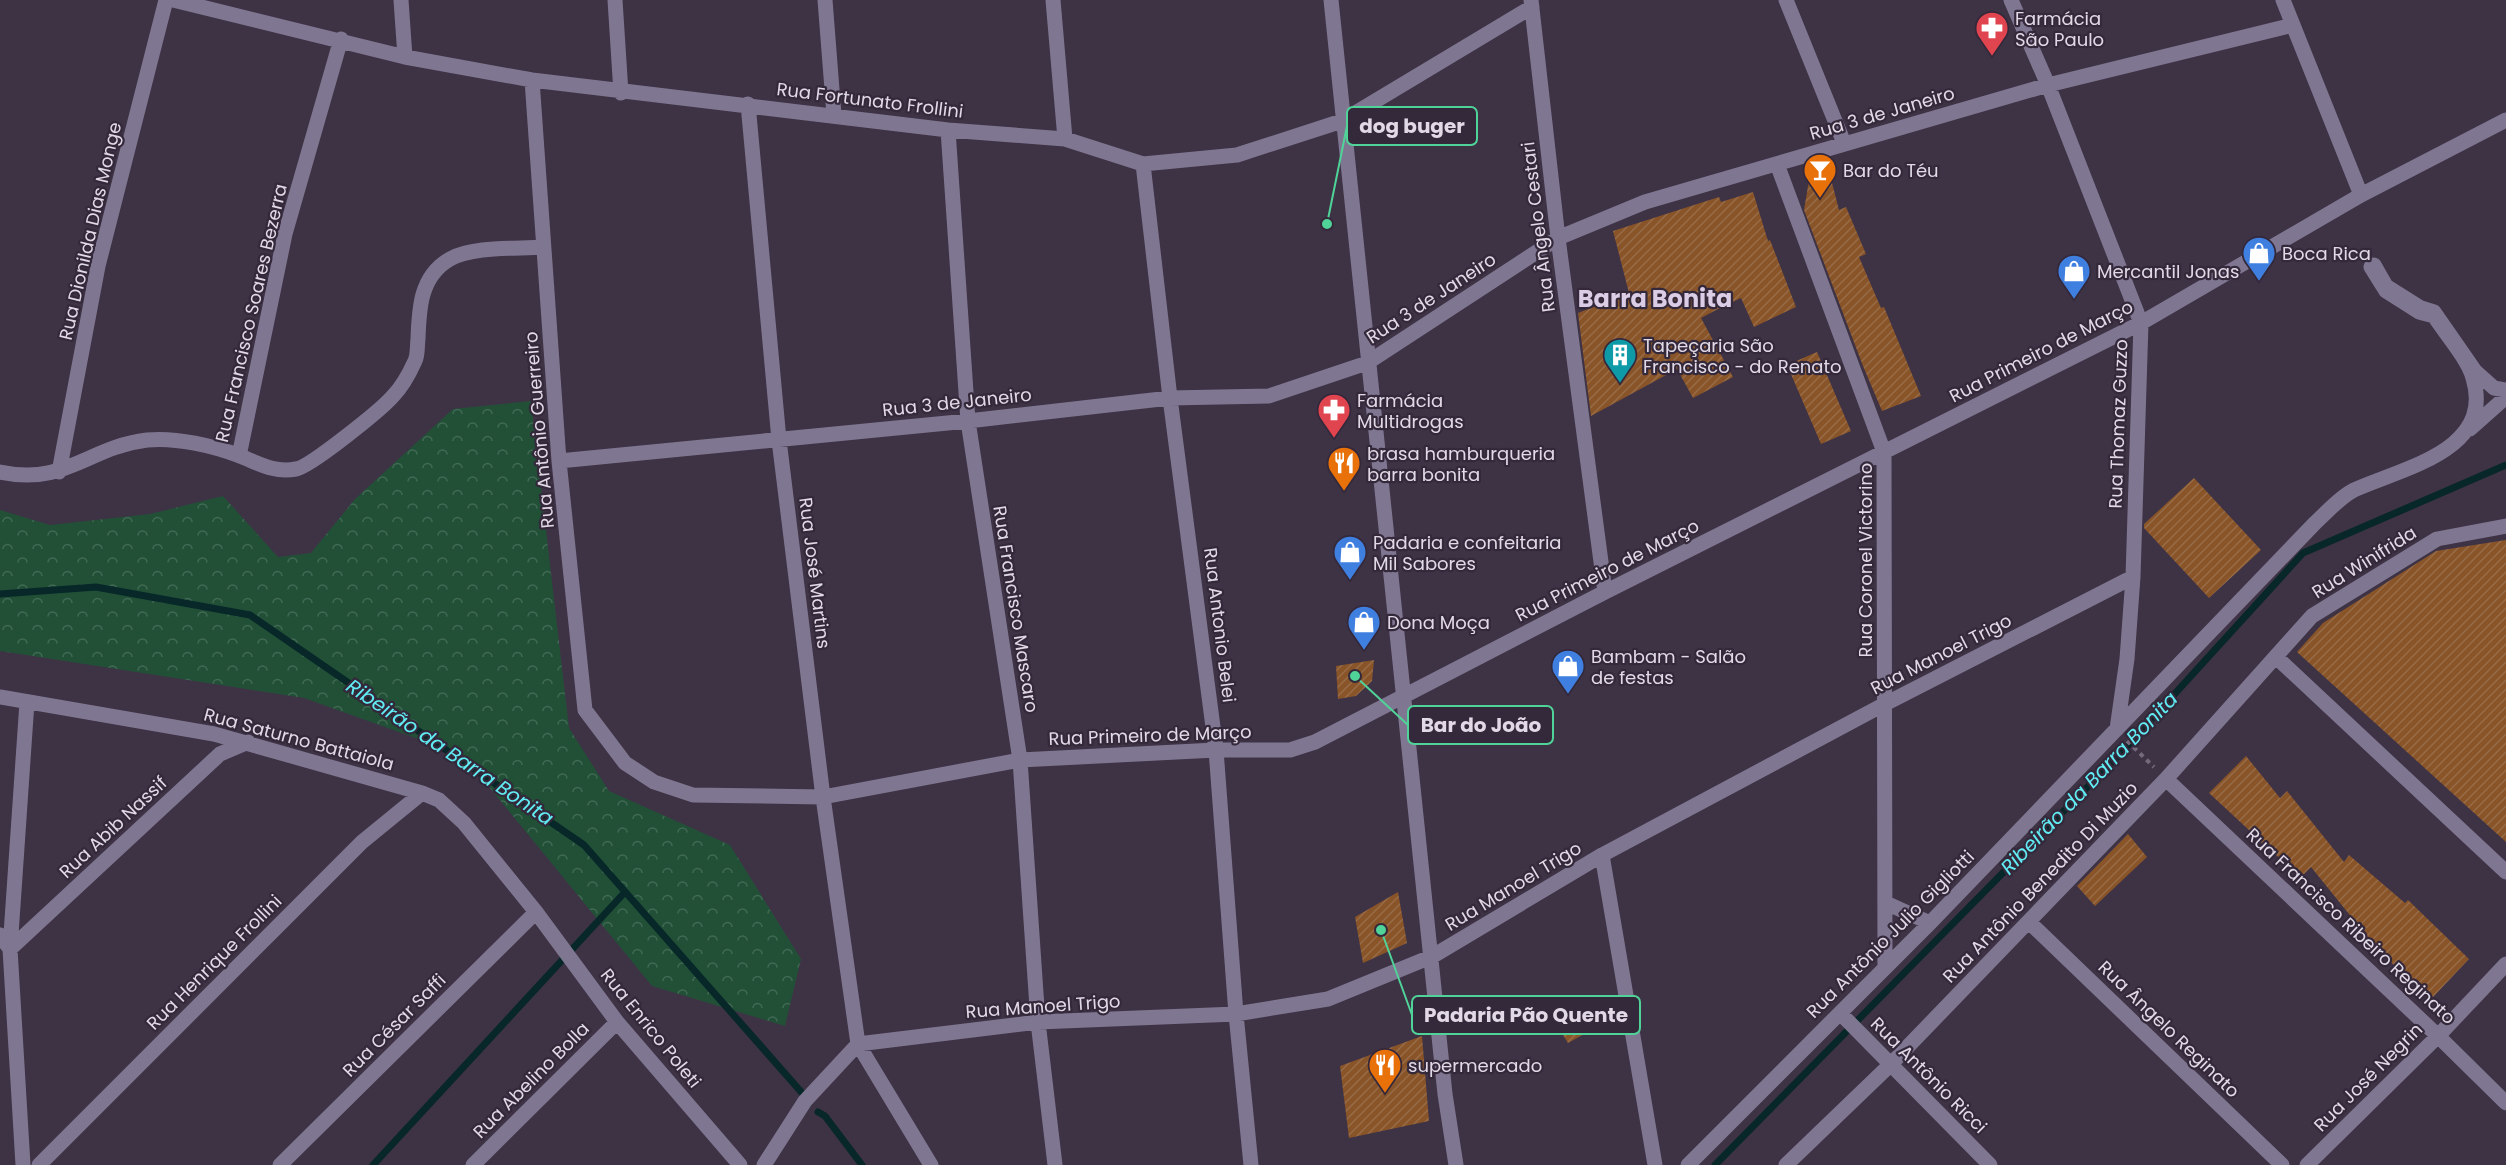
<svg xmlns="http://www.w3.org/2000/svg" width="2506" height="1165" font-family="Poppins,sans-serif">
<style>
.forest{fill:url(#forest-crowns)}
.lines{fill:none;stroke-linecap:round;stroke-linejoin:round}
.stream{stroke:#072728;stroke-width:7}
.building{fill:url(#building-hatch)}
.path{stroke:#746a7b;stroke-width:4;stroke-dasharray:4.5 4.5;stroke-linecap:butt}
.minor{stroke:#7f7791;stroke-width:15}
.labels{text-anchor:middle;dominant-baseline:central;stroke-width:4.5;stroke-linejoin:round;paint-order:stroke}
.poi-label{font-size:18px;fill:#e1dae6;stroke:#34283b;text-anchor:start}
.street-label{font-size:18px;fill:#e1dae6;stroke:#34283b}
.water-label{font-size:20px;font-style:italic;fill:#61edf4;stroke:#34283b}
.district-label{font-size:24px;font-weight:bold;fill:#dbcde5;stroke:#34283b}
.leader{fill:none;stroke:#50d398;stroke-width:2}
.callout-dot{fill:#50d398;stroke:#34283b;stroke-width:2}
.callout{fill:#34283b;stroke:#50d398;stroke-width:2}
.callout-label{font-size:20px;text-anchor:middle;font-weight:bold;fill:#e1dae6}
</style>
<defs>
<pattern id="forest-crowns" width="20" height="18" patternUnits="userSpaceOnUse" patternTransform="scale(1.5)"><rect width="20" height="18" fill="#215037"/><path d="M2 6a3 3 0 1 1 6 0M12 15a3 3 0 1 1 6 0" fill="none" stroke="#416954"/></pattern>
<pattern id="building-hatch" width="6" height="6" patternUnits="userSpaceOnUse" patternTransform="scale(1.5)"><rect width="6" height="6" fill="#885428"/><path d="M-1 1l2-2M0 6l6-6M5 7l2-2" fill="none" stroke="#986c47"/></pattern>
</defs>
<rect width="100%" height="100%" fill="#3e3245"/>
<path class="forest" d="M531,401L569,728L609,791L730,845L801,959L785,1026L652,986L463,755L304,698L0,651V510L50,525L150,514L223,496L278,557L311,553L355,499L453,409Z"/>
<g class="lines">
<path class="stream" d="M0,594L96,587L250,615L584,845L803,1094
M818,1112L825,1116L862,1165
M373,1165L625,892
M1715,1165L2119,755L2303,553L2506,465"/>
</g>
<path class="building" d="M1830,175L1839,210L1846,207L1866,254L1859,257L1881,308L1884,307L1921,396L1882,411L1863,366L1804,210L1809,180Z
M1753,192L1768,241L1770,240L1796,307L1754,327L1741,298L1720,308L1701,318L1733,377L1693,398L1677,369L1591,416L1578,313L1629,293L1613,231L1719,197L1721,202Z
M1817,352L1851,431L1821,444L1787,365Z
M2194,478L2261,550L2209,598L2144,528V524Z
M2506,540V842L2297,652L2323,623L2436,551Z
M1374,660L1372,681L1356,696L1338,699L1336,666Z
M2246,756L2280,798L2287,791L2344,862L2349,855L2405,903L2408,900L2469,959L2433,997L2372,947L2374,945L2311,867L2302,876L2249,833L2250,831L2209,793Z
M2128,834L2147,857L2095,906L2077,886Z
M1398,892L1407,943L1363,963L1355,917Z
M1597,999L1608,1021L1568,1043L1555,1022Z
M1422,1036L1429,1121L1349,1138L1340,1066Z"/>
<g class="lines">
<path class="path" d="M2127,741L2154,767"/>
<path class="minor" d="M173,0L405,57L532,80L948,130L1065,139L1143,164L1237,155L1342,121L1532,7
M401,0L405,57
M615,0L621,93
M825,0L834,115
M1053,0L1065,139
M1331,0L1445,1094L1456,1165
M1531,0L1558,238L1605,592
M1786,0L1844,143
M2011,0L2048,85L2141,323L2133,577L2127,659L2117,729
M2283,0L2361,195
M532,80L559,461L585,710L625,763L654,782L693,795L823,797L1020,760L1216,750H1290L1315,742L1605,592L2141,323L2361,195L2506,120
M748,104L779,440L823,797L858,1044L931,1165
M948,130L968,421L1020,760L1038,1022L1055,1165
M1143,164L1170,398L1216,750L1236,1014L1251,1165
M1777,164L1884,452L1885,967
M2470,429L2506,397
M239,456L285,234L341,39
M559,461L968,421L1170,398L1269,396L1367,363L1558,238L1645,202L2048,85L2293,25
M0,472C66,486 88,447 147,440C176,437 214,446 240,456C260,464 274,473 296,469C310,467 382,409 393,396C402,387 410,372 415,361C418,355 417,346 418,339C419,309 420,276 450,259C472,246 517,249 543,247
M59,472L98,266L166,0
M2276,657L2506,872
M0,697L214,734L422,793L439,800L464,823L536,912L617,1022L740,1165
M2166,779L2438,1036L2506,1103
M1602,855L1655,1165
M1886,903L1930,923
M2029,922L2282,1165
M0,935L10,949L23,1165
M10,949L220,754L248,742
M10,949L27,702
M1840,1013L1990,1165
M858,1044L1038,1022L1236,1014L1328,999L1433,956L1602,855L1883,705L2133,577
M39,1165L362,842L422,793
M280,1165L536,912
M473,1165L617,1022
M764,1165L805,1101L858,1044
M1688,1165L1930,923L2315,523C2327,512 2340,497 2354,490C2402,468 2495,451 2473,378C2468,359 2445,333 2434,316L2419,312L2386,291L2371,267L2374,265L2386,286L2421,308L2434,312L2475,371L2494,388L2506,390
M1786,1165L1891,1064L2166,779L2312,616L2437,539L2506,526
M2307,1165L2438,1036L2506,964"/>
</g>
<defs>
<g id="pharmacy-pin" transform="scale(1.725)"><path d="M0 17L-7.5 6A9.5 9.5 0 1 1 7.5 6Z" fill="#e0444e" stroke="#34283b"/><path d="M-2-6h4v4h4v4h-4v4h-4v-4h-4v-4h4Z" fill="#fff"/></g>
<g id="bar-pin" transform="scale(1.725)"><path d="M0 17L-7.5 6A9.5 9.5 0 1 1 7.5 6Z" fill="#e8710a" stroke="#34283b"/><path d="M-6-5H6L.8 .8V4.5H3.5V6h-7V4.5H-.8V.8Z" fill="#fff"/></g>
<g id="shop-pin" transform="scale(1.725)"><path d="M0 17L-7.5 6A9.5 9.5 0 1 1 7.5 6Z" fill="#3f7fe0" stroke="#34283b"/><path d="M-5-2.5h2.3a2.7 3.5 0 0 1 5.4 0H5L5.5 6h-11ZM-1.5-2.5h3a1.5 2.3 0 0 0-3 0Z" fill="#fff"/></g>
<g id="building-pin" transform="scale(1.725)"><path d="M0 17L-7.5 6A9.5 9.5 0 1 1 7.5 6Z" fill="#0f9aa8" stroke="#34283b"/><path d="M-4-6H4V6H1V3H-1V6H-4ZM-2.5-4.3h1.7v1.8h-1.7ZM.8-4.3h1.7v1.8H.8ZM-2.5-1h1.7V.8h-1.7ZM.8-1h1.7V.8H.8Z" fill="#fff"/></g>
<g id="restaurant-pin" transform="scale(1.725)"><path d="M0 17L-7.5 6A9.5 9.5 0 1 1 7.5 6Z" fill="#e8710a" stroke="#34283b"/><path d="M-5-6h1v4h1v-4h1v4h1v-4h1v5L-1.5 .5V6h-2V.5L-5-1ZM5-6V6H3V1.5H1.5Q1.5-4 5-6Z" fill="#fff"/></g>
</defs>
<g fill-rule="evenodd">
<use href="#pharmacy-pin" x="1992" y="28"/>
<use href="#bar-pin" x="1820" y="170"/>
<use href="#shop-pin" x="2259" y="253"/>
<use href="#shop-pin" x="2074" y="271"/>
<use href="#building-pin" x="1620" y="355"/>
<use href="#pharmacy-pin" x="1334" y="410"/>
<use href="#restaurant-pin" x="1344" y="463"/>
<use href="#shop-pin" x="1350" y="552"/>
<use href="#shop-pin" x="1364" y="622"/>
<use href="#shop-pin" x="1568" y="666"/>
<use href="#restaurant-pin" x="1385" y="1065"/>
</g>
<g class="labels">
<g class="poi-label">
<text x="2015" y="18">Farmácia<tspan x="2015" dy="21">São Paulo</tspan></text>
<text x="1843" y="170">Bar do Téu</text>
<text x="2282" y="253">Boca Rica</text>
<text x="2097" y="271">Mercantil Jonas</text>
<text x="1643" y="345">Tapeçaria São<tspan x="1643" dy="21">Francisco - do Renato</tspan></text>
<text x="1357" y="400">Farmácia<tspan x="1357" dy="21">Multidrogas</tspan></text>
<text x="1367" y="453">brasa hamburqueria<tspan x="1367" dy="21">barra bonita</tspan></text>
<text x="1373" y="542">Padaria e confeitaria<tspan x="1373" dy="21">Mil Sabores</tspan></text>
<text x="1387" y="622">Dona Moça</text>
<text x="1591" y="656">Bambam - Salão<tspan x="1591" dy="21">de festas</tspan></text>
<text x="1408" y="1065">supermercado</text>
</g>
<g class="street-label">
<text transform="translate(870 100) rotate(7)">Rua Fortunato Frollini</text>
<text transform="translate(1882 113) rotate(-16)">Rua 3 de Janeiro</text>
<text transform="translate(1538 227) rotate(-97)">Rua Ângelo Cestari</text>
<text transform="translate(90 231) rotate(-77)">Rua Dionilda Dias Monge</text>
<text transform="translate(1431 298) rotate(-33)">Rua 3 de Janeiro</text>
<text transform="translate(251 313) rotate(-77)">Rua Francisco Soares Bezerra</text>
<text transform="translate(2041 351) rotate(-27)">Rua Primeiro de Março</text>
<text transform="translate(957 402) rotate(-6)">Rua 3 de Janeiro</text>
<text transform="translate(2118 424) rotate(-88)">Rua Thomaz Guzzo</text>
<text transform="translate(539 430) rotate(-95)">Rua Antônio Guerreiro</text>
<text transform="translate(1865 560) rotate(-90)">Rua Coronel Victorino</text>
<text transform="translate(2364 562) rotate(-32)">Rua Winifrida</text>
<text transform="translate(1607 570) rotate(-27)">Rua Primeiro de Março</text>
<text transform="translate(815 573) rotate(83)">Rua José Martins</text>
<text transform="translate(1016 609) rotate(81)">Rua Francisco Mascaro</text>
<text transform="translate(1220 625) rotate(83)">Rua Antonio Belei</text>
<text transform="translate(1941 654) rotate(-27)">Rua Manoel Trigo</text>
<text transform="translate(1150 735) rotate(-2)">Rua Primeiro de Março</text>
<text transform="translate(299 739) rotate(15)">Rua Saturno Battaiola</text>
<text transform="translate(113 827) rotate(-43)">Rua Abib Nassif</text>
<text transform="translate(2040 882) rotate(-46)">Rua Antônio Benedito Di Muzio</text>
<text transform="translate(1513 886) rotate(-31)">Rua Manoel Trigo</text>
<text transform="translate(2351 926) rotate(43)">Rua Francisco Ribeiro Reginato</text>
<text transform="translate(1890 934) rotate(-45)">Rua Antônio Julio Gigliotti</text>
<text transform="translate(214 962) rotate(-45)">Rua Henrique Frollini</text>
<text transform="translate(1043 1006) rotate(-4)">Rua Manoel Trigo</text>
<text transform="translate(394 1025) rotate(-45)">Rua César Saffi</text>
<text transform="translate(651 1028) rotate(51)">Rua Enrico Poleti</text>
<text transform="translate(2169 1029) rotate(44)">Rua Ângelo Reginato</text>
<text transform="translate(1929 1075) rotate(45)">Rua Antônio Ricci</text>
<text transform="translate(2368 1077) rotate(-45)">Rua José Negrin</text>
<text transform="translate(531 1080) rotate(-45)">Rua Abelino Bolla</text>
</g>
<g class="water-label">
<text transform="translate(450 752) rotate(34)">Ribeirão da Barra Bonita</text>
<text transform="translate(2089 783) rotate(-46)">Ribeirão da Barra Bonita</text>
</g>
<g class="district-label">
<text x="1655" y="298">Barra Bonita</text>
</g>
</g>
<path class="leader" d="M1327 224L1347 126M1355 676L1408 725M1381 930L1412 1015"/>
<g class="callout-dot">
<circle cx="1327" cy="224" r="6"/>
<circle cx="1355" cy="676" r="6"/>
<circle cx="1381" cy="930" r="6"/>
</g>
<g class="callout">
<rect x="1347" y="107" width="130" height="38" rx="6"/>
<rect x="1408" y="706" width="145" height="38" rx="6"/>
<rect x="1412" y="996" width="228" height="38" rx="6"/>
</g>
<g class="callout-label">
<text x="1412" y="133">dog buger</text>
<text x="1481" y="732">Bar do João</text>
<text x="1526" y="1022">Padaria Pão Quente</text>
</g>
</svg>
